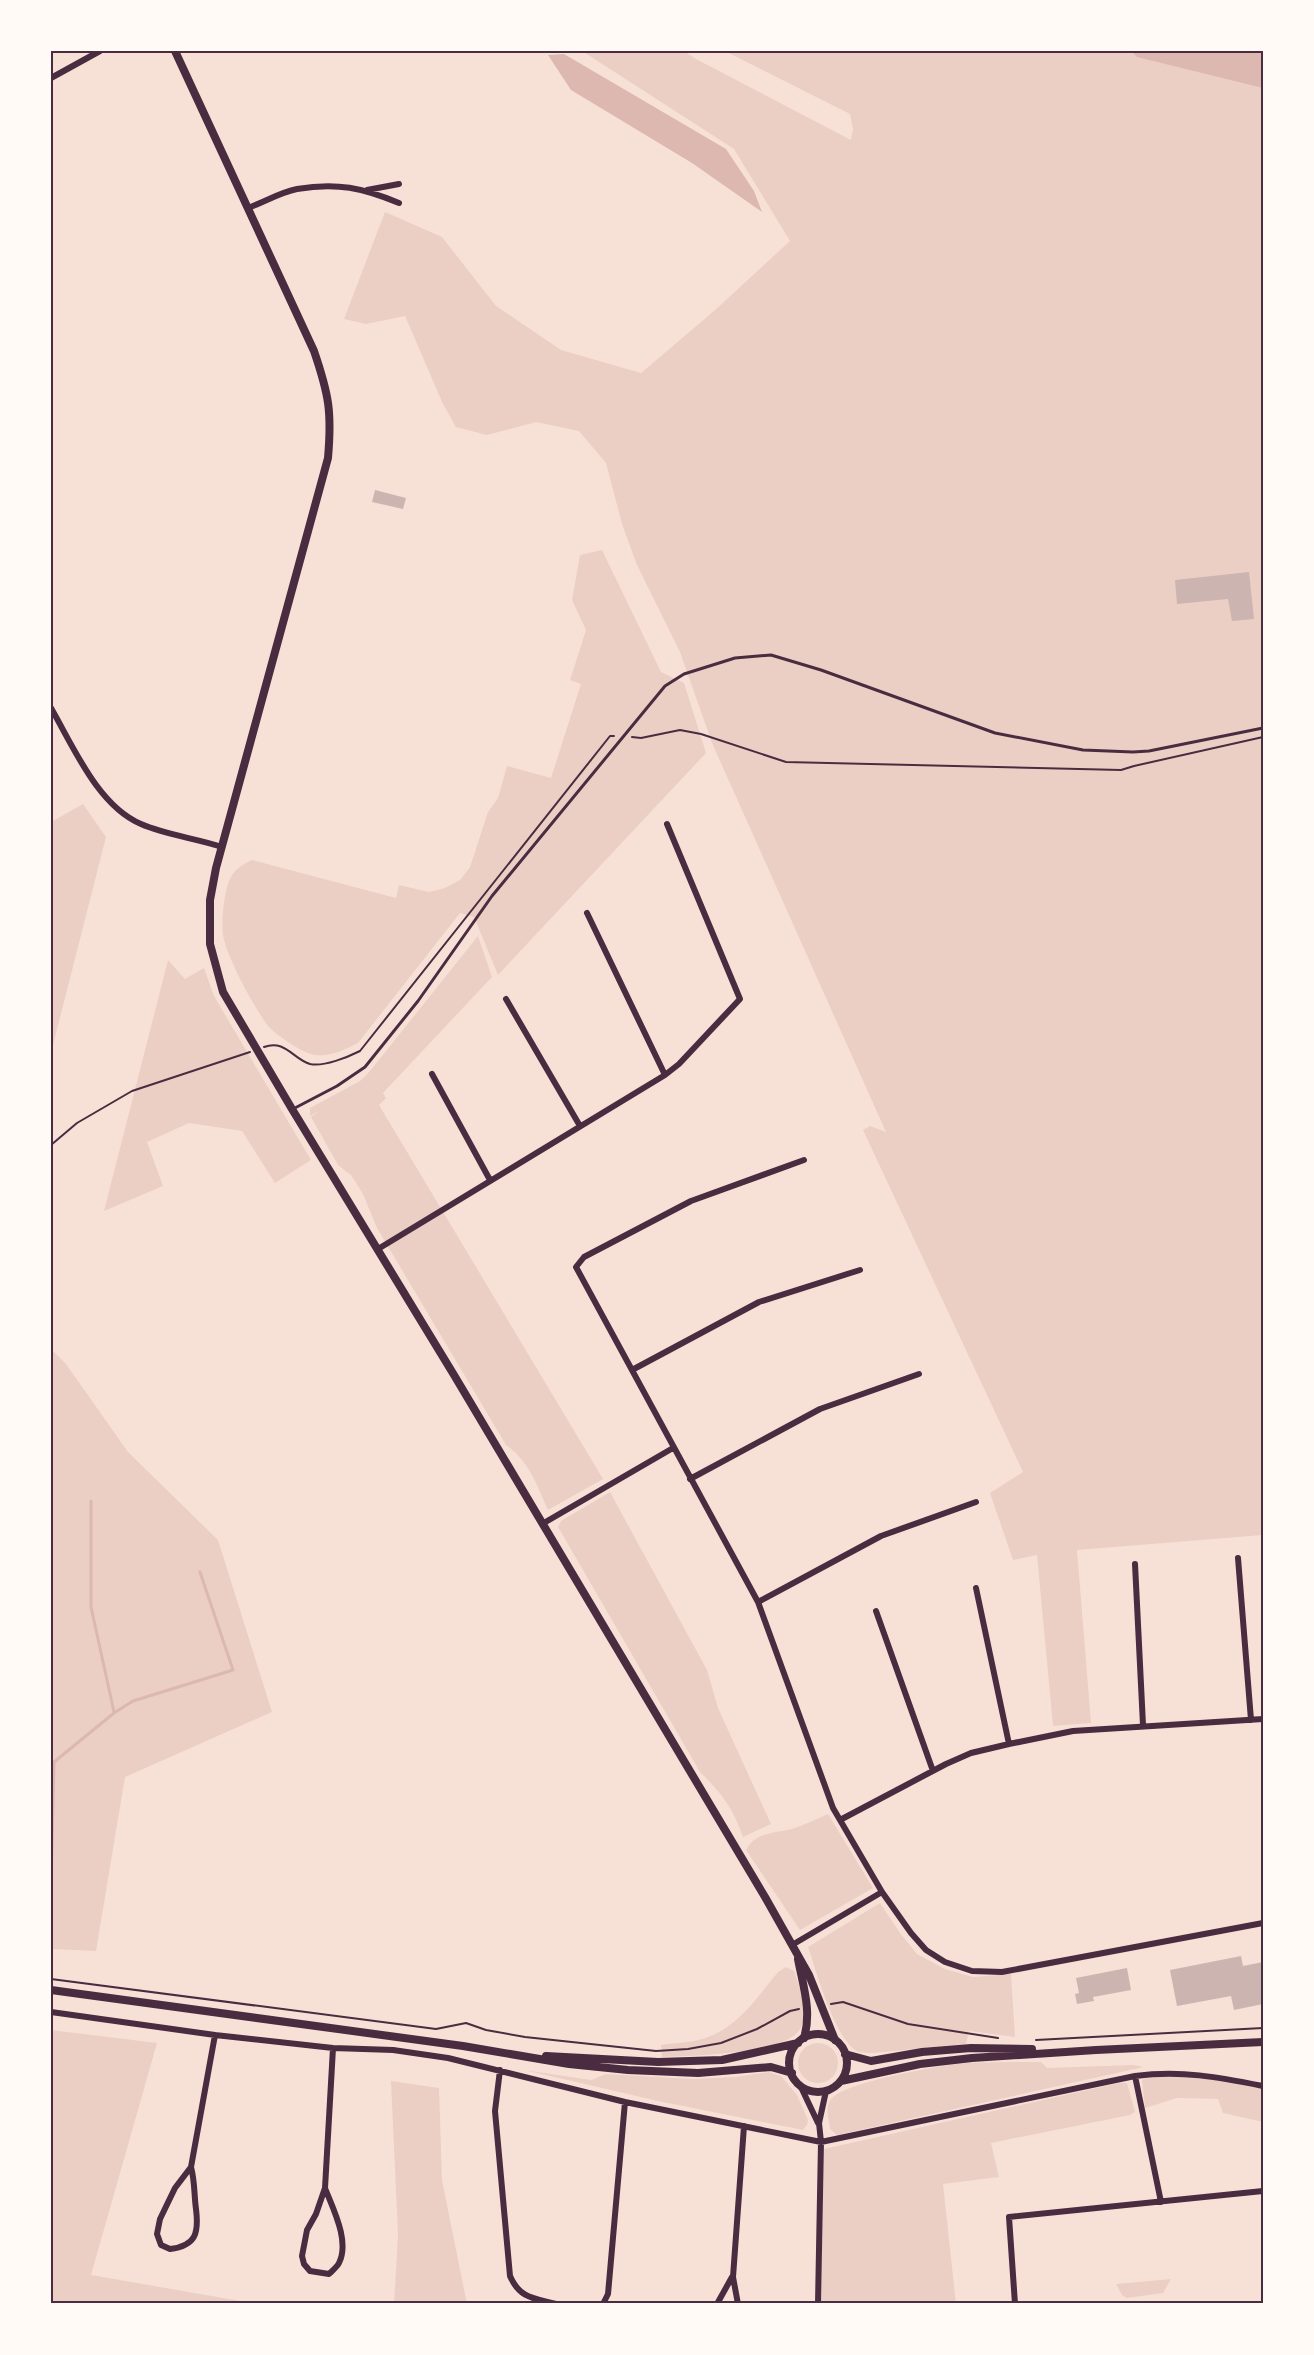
<svg xmlns="http://www.w3.org/2000/svg" width="1314" height="2355" font-family="Inter,sans-serif">
<style>
.green{fill:#ebcfc5}
.water{fill:#dcb8b0}
.lines{fill:none;stroke-linecap:round;stroke-linejoin:round}
.stream{stroke:#dcb8b0;stroke-width:3}
.building{fill:#ccb4b1}
.path{stroke:#4a2c40;stroke-width:2}
.service{stroke:#4a2c40;stroke-width:3}
.minor{stroke:#4a2c40;stroke-width:6}
.tertiary{stroke:#4a2c40;stroke-width:8}
.secondary{stroke:#4a2c40;stroke-width:8}
.neatline{fill:none;stroke:#4a2c40;stroke-width:2}
</style>
<rect width="100%" height="100%" fill="#f7e1d7"/>
<path class="green" d="M582,51H684L696,59L851,140L853,129L850,114L725,51H1263V1535L1077,1550L1091,1723L1053,1726L1037,1555L1013,1560L990,1493L1023,1472L863,1130L870,1126L886,1132L712,743L680,652L637,565L622,524L606,463L579,431L536,422L487,435L456,427L443,404L405,316L366,324L344,319L385,212L442,237L496,306L561,350L641,373L714,311L790,241L734,149Z
M602,550L661,672L684,683L706,753L498,975L474,917L460,913L358,1043C344,1050 331,1057 315,1055C304,1054 276,1035 268,1026C254,1007 230,963 224,940C220,926 224,894 229,881C233,870 243,864 252,860L396,898L399,885L429,892L445,888L460,880L470,867L488,812L498,798L507,766L551,778L581,684L570,680L586,630L572,600L580,555Z
M83,804L106,837L51,1053V822Z
M478,936L492,977L383,1093L386,1098L379,1105L603,1479L548,1510C537,1485 529,1461 506,1445L377,1228L363,1194L351,1175L338,1165L311,1117L319,1111L310,1116V1108L360,1081L370,1071Z
M168,960L185,979L204,968L214,996L311,1160L275,1183L242,1131L189,1123L147,1142L163,1186L104,1211Z
M51,1349L66,1364L128,1452L218,1540L272,1712L125,1777L96,1951L51,1949Z
M610,1492L707,1670L718,1708L771,1824L743,1837C734,1810 721,1792 700,1772L558,1527L561,1521Z
M828,1814L873,1888L800,1930L746,1850C755,1832 776,1833 792,1829C804,1825 816,1819 828,1814Z
M880,1903L900,1933L917,1954L945,1969L973,1977L1011,1974L1015,2037L969,2031L966,2044L873,2053C869,2053 863,2053 859,2052C836,2044 816,1970 808,1947Z
M786,1967L794,1971C800,1987 811,2019 797,2033C776,2054 691,2056 662,2057L661,2045C673,2043 686,2043 698,2040C736,2031 755,2000 778,1972Z
M51,2030L157,2043L91,2275L258,2304H51Z
M798 2063a20 20 0 1 1 40 0a20 20 0 1 1-40 0Z
M1041,2062L1047,2068L1133,2065L1144,2067L837,2135L830,2129C829,2120 825,2109 830,2101C839,2082 944,2065 966,2063C991,2062 1016,2062 1041,2062Z
M524,2070L591,2080L606,2074L693,2079L735,2077L769,2072L781,2076L797,2095L808,2120L807,2125L803,2130L658,2101Z
M1164,2072L1263,2086V2122L1223,2113L1218,2099L1177,2098L1145,2108L1142,2080Z
M391,2081L439,2088L442,2180L467,2304H394L398,2235Z
M1119,2083H1127L1135,2112L1130,2115L991,2143L999,2177L943,2184L956,2304H821L824,2149Z
M1171,2279L1163,2293L1127,2298L1122,2295L1116,2284Z"/>
<path class="water" d="M1131,51H1263V88L1137,57Z
M564,54L726,149L754,191L762,212L692,163L571,90L548,55Z"/>
<g class="lines">
<path class="stream" d="M91,1501V1607L114,1712
M51,1886L54,1762L114,1713L133,1701L233,1670L200,1572"/>
</g>
<path class="building" d="M375,490L406,498L403,509L372,502Z
M1249,572L1254,619L1232,621L1228,599L1177,604L1175,580Z
M1241,1956L1243,1966L1263,1962V2004L1234,2010L1231,1996L1177,2006L1170,1970Z
M1127,1968L1131,1990L1093,1997L1094,2001L1077,2004L1075,1994L1079,1993L1076,1978Z"/>
<g class="lines">
<path class="path" d="M632,737L641,738L680,730L701,734L786,762L1121,770L1134,766L1263,737
M264,1047C285,1039 293,1059 310,1064C324,1067 348,1057 360,1051L610,736H614
M51,1145L77,1123L132,1091L250,1052
M51,1979L436,2029L466,2023L486,2030L525,2037L656,2051L688,2049L721,2043L757,2029L790,2011L799,2009
M831,2004L843,2002L908,2024L998,2038
M1036,2040L1263,2028"/>
<path class="service" d="M293,1109L337,1086L365,1067L418,1001L492,896L665,686L684,674L735,658L771,655L821,670L995,733L1083,750L1133,752L1149,751L1263,728"/>
<path class="minor" d="M51,78L100,51
M367,190L399,184
M248,208C264,202 281,192 297,189C337,182 363,188 399,203
M51,708C73,746 98,806 141,824C166,835 195,838 222,847
M587,913L665,1075
M506,999L580,1126
M432,1074L490,1180
M804,1160L691,1201L584,1257L576,1267L758,1602L833,1808L882,1892L911,1933L926,1950L945,1962L972,1971L1002,1972L1263,1923
M378,1249L665,1075L679,1064L740,999L667,824
M632,1370L759,1302L860,1270
M690,1479L820,1409L919,1374
M542,1524L673,1448
M1238,1558L1251,1720
M1135,1564L1143,1725
M976,1588L1009,1744
M758,1602L881,1536L976,1502
M876,1611L933,1771
M840,1820L946,1764L971,1753L1009,1744L1073,1731L1263,1719
M792,1945L882,1892
M51,2012L215,2035L333,2048L393,2050L448,2058L625,2102L821,2142L1135,2076C1181,2070 1218,2077 1263,2086
M500,2070L495,2111L510,2276C520,2299 534,2298 556,2304
M1135,2076L1161,2202
M800,2085L818,2123
M191,2167C195,2182 194,2195 196,2209C199,2233 196,2246 170,2249L161,2245L157,2234L160,2219L175,2188L191,2167L215,2035
M325,2188C333,2209 350,2241 339,2263C337,2267 332,2271 329,2274L310,2271L304,2264L302,2256L307,2230L316,2214L325,2188L333,2048
M603,2304L608,2294L625,2102
M717,2304L732,2277
M738,2304L733,2277L744,2126
M818,2304L821,2142L819,2123L826,2091
M1015,2304L1009,2217L1263,2191"/>
<path class="tertiary" d="M175,51L314,351C329,395 332,412 328,458L216,868L210,900V944L223,992L292,1109L454,1375L765,1897L809,1975L835,2040
M798,1959C803,1986 812,2011 804,2038"/>
<path class="secondary" d="M51,1990L463,2046L569,2064L628,2070L698,2073L771,2067L792,2073
M789 2063a29 29 0 1 1 58 0a29 29 0 1 1-58 0Z
M845,2054L871,2061L922,2052L971,2048L1032,2049
M546,2056L658,2062L722,2060L798,2043
M841,2081L920,2064L972,2058L1096,2050L1263,2042"/>
</g>
<rect width="1314" height="2355" fill="none" stroke="#fffaf5" stroke-width="105"/>
<rect x="52" y="52" width="1210" height="2250" class="neatline"/>
</svg>
